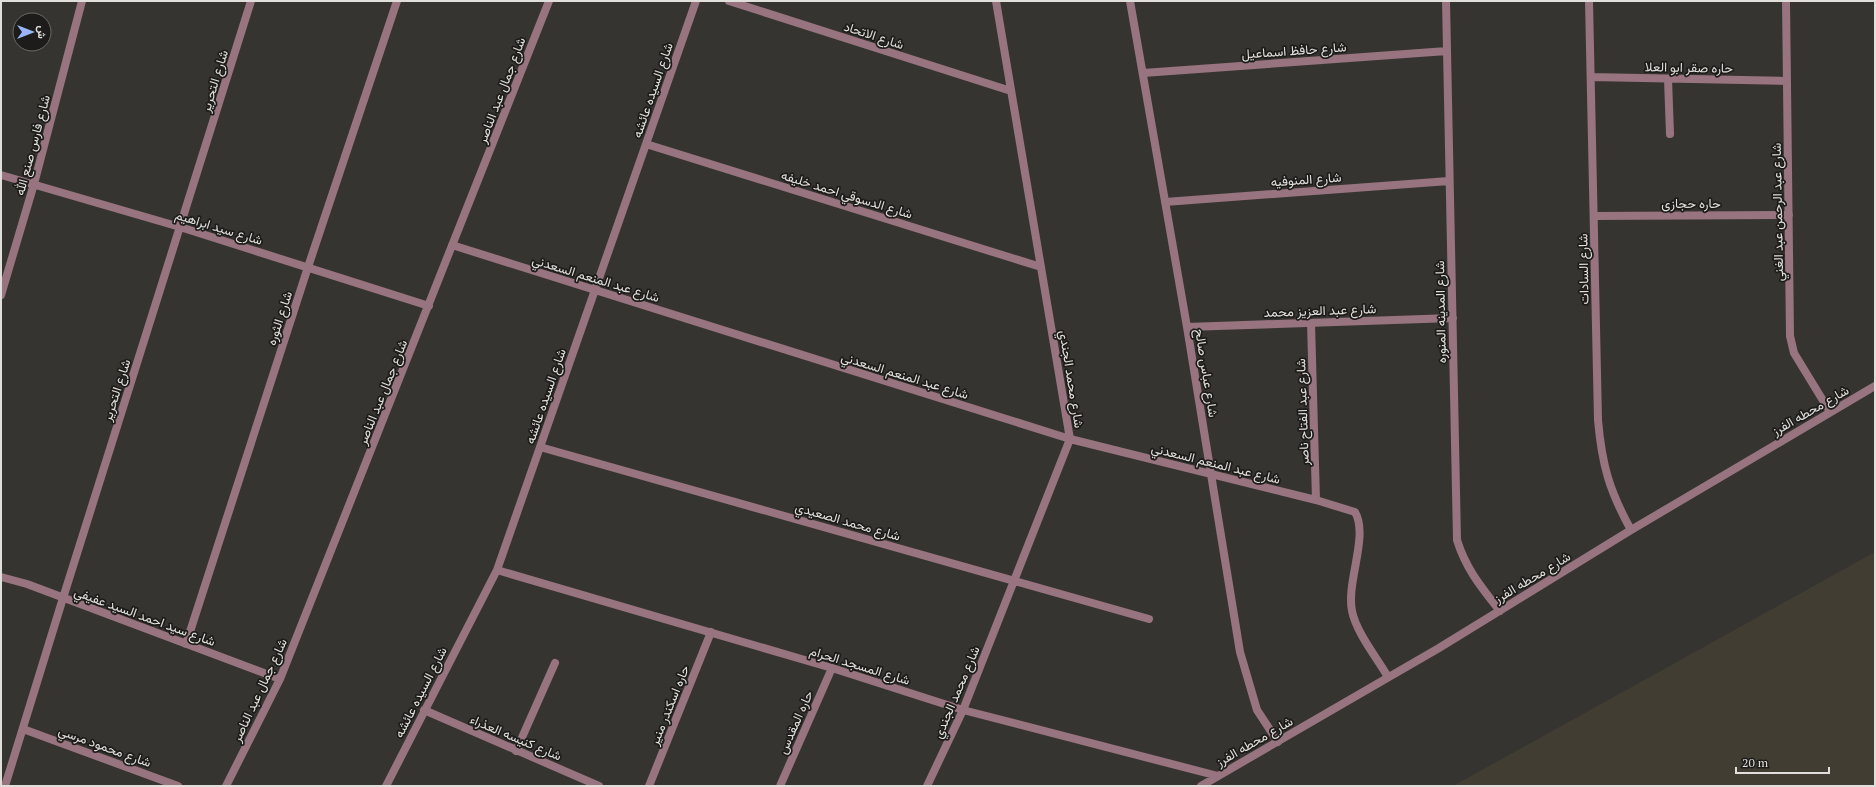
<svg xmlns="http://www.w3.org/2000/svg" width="1876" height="787" font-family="'PT Serif',Vazirmatn,serif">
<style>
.built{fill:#413d33}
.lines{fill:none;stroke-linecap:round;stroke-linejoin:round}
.street{stroke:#97747f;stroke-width:8}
.labels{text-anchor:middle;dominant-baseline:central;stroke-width:3.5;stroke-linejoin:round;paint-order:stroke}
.street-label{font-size:13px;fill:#e0dfdc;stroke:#1d1c1a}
</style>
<rect width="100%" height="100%" fill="#363430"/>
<path class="built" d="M1875,552V786H1453Z"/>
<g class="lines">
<path class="street" d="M729,1L1011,91
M1130,1L1187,327L1240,652L1257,710L1278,742
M1446,1L1457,540C1466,569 1481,587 1500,611
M1589,1L1598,420C1602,465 1609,490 1631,530
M1786,1L1790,336L1794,353L1830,412
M1143,73L1447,51
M1591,77L1787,81
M1668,79L1670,134
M646,144L1041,267
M1,175L180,227L429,306
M1165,202L1449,181
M1594,216L1789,215
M452,245L1070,439L1316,500L1355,512C1369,536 1346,582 1352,611C1356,632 1377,658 1388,677
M1,295L34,184L82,1
M1311,323L1316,500
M1187,327L1453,318
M540,447L1149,619
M497,570L832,668L963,710L1218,776
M1,577L27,584L280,679
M186,644L308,267L397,1
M424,710L599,786
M23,729L178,786
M516,751L555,663
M5,786L63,598L251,1
M226,786L280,679L549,1
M386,786L497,570L696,1
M649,786L711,632
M780,786L832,668
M927,786L963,710L1070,439L996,1
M1201,786L1439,648L1631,530L1875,386"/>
</g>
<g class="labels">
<g class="street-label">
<text transform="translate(874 35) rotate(18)">شارع الاتحاد</text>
<text transform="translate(1294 50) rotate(-4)">شارع حافظ اسماعيل</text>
<text transform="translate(1689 67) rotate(1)">حاره صقر ابو العلا</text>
<text transform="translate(214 81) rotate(-73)">شارع التحرير</text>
<text transform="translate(501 90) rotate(-69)">شارع جمال عبد الناصر</text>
<text transform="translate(652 90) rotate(-71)">شارع السيده عائشه</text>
<text transform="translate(32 145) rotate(-75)">شارع فارس صنع الله</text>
<text transform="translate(1306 179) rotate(-4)">شارع المنوفيه</text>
<text transform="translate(847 194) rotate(17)">شارع الدسوقي احمد خليفه</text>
<text x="1691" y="203">حاره حجازى</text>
<text transform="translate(1777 212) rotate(-91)">شارع عبد الرحمن عبد الغني</text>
<text transform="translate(219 227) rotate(17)">شارع سيد ابراهيم</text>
<text transform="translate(1583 269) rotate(-91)">شارع السادات</text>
<text transform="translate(596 278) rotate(17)">شارع عبد المنعم السعدني</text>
<text transform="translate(1320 310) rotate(-2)">شارع عبد العزيز محمد</text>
<text transform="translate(1440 312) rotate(-91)">شارع المدينه المنوره</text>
<text transform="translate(279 318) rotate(-72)">شارع الثوره</text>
<text transform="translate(1207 373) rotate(81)">شارع عباس صالح</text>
<text transform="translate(905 375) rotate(17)">شارع عبد المنعم السعدني</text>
<text transform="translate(1072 379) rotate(81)">شارع محمد الجندي</text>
<text transform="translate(116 390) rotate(-72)">شارع التحرير</text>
<text transform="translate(382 392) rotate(-68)">شارع جمال عبد الناصر</text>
<text transform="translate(545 396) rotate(-71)">شارع السيده عائشه</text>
<text transform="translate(1810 410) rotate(-30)">شارع محطه الفرز</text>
<text transform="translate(1302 412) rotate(-92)">شارع عبد الفتاح ناصر</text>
<text transform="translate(1216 463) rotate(14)">شارع عبد المنعم السعدني</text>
<text transform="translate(848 521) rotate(16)">شارع محمد الصعيدي</text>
<text transform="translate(1532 577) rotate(-31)">شارع محطه الفرز</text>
<text transform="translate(145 616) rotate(20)">شارع سيد احمد السيد عفيفي</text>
<text transform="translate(860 665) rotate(17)">شارع المسجد الحرام</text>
<text transform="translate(259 690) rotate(-65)">شارع جمال عبد الناصر</text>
<text transform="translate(420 692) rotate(-63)">شارع السيده عائشه</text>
<text transform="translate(956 692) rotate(-67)">شارع محمد الجندي</text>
<text transform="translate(669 705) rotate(-68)">حاره اسكندر منير</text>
<text transform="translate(795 722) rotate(-66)">حاره المقدس</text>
<text transform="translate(516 737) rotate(23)">شارع كنيسه العذراء</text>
<text transform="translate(1254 741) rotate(-30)">شارع محطه الفرز</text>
<text transform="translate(105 746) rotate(20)">شارع محمود مرسي</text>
</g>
</g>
<rect width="1876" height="787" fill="none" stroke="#e0dfdc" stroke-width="4"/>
<g transform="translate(32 32) rotate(90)"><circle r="19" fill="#1d1c1a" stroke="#6b6a68"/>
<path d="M0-3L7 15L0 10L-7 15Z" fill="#98b6fd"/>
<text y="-6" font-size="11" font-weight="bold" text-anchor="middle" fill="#e0dfdc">ش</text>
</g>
<path d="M1736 767v6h93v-6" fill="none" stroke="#e0dfdc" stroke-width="2"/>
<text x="1742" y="767" font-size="12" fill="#e0dfdc" stroke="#1d1c1a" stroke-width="3" paint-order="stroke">20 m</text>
</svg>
